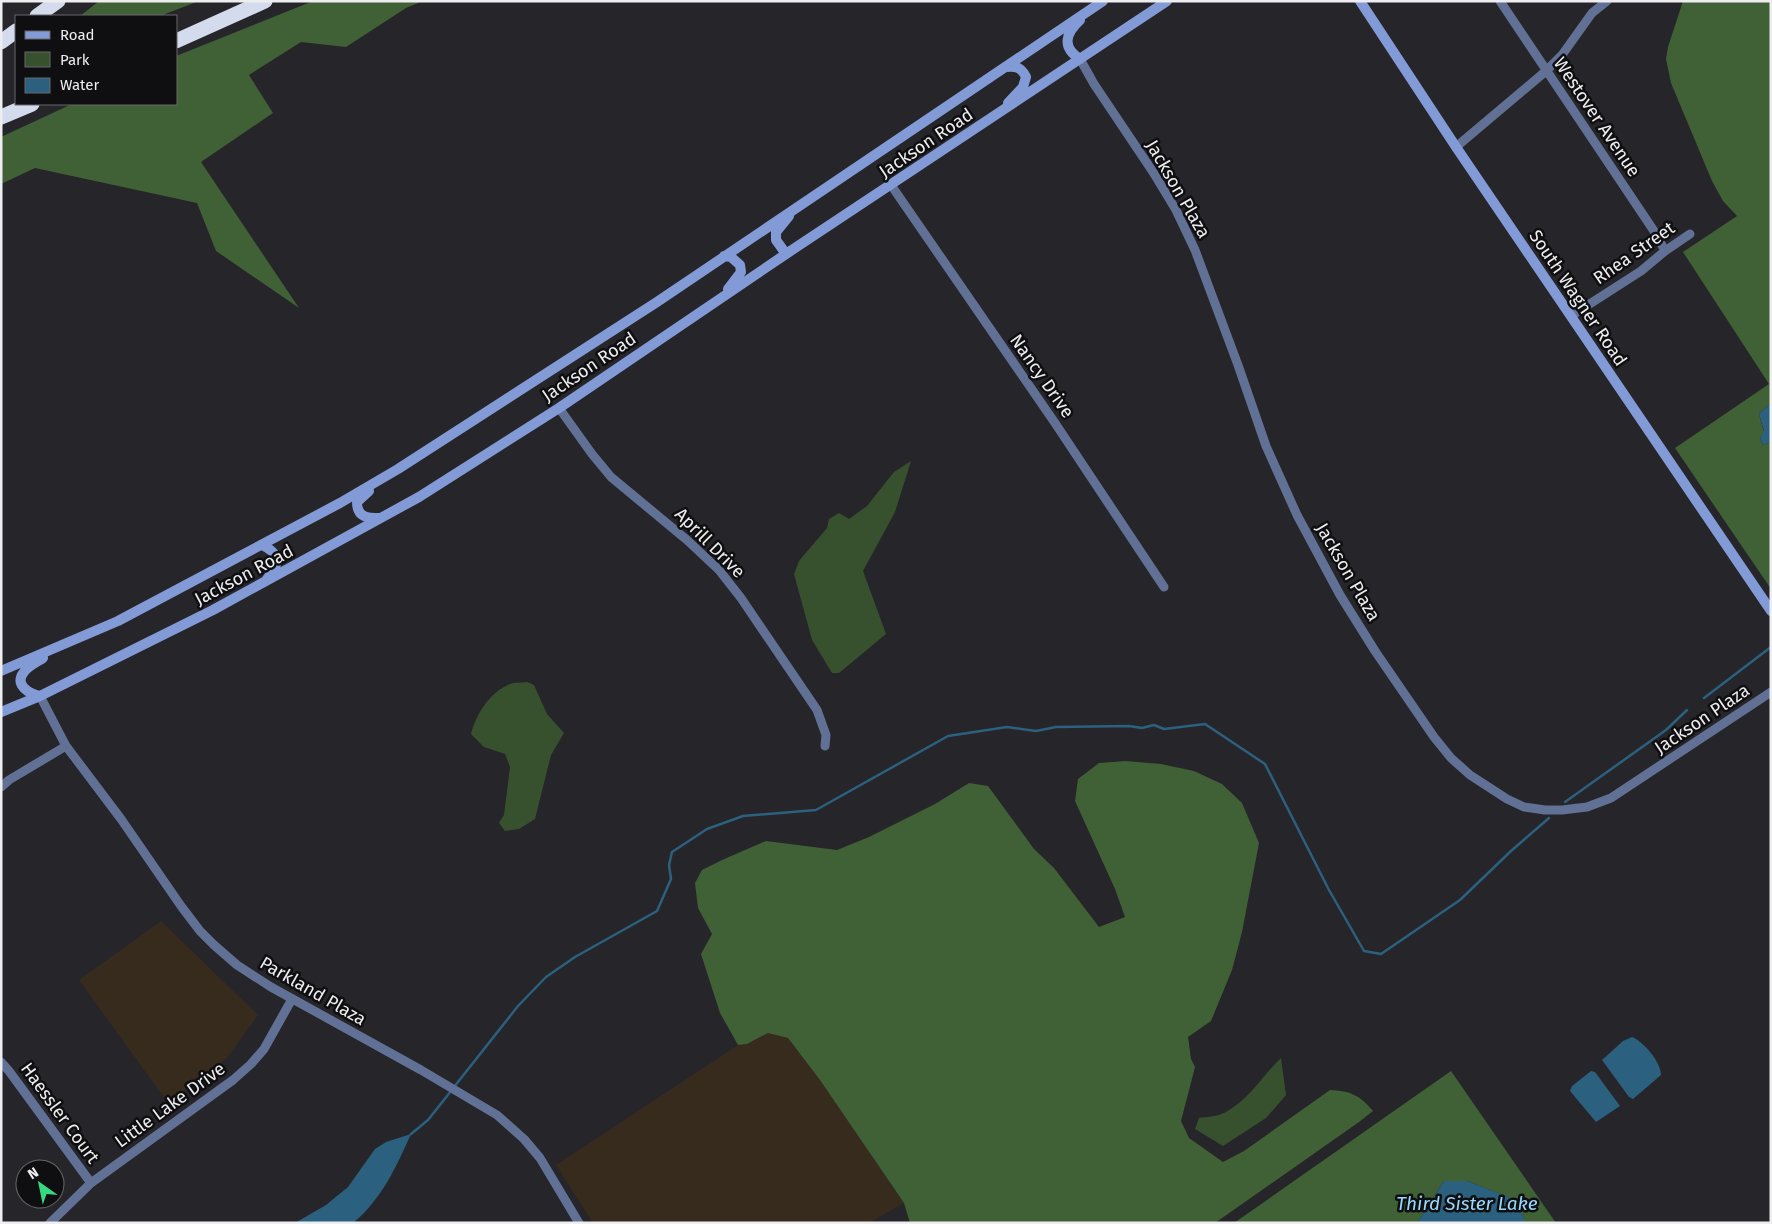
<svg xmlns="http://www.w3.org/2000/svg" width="1772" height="1224" font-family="'Fira Sans',sans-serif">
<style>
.industrial{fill:#372b1d}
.green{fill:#37512e}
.forest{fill:#406036}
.water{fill:#2b607e}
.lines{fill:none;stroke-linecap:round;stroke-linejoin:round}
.stream{stroke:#2b607e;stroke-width:2.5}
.minor{stroke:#617095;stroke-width:9}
.secondary{stroke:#829ad5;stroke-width:10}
.motorway{stroke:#d3dbed;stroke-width:15}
.labels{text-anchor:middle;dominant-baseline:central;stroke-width:5;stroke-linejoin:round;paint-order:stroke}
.street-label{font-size:18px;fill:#eeeef1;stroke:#0f0f11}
.water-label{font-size:19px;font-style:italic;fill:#98d8fe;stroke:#0f0f11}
</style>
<rect width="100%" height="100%" fill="#26252a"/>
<path class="industrial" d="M161,921L258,1015L227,1058L168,1103L79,980Z
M768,1033L788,1038L820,1080L904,1203L869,1223H593L556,1165L738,1045L747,1044Z"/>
<path class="green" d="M911,461L895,512L863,571L886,634L839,673H832L812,640L794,574L799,561L827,528L829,519L839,513L849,519L867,506L894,472Z
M527,682L534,685L547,714L564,733L551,755L535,819L519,829L505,831L499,823L504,815L510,767L505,754L484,747L471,734C476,714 490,692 510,684C515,682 521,683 527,682Z
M1281,1058L1286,1095L1266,1118L1223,1146L1195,1129L1199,1118C1207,1117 1219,1116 1226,1112C1250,1099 1262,1076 1281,1058Z"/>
<path class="forest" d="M99,1H199L160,16H80Z
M313,1H423L406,8L346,47L301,42L249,75L273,113L201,162L299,308L216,251L197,203L35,168L1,184V137L72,104H176V56Z
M1683,1H1771V403L1759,414L1764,432L1760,438L1763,445L1771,442V589L1675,448L1769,384L1683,252L1737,216L1723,201L1712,181L1671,83L1666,59L1668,47Z
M1125,761L1161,764L1194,771L1222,784L1242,803L1259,843L1242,932L1232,970L1211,1021L1188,1037L1191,1059L1195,1067L1181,1121L1189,1138L1223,1162L1244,1151L1330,1090C1350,1091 1360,1095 1373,1111L1359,1122L1215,1223H910L904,1203L820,1080L788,1038L768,1033L747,1044L738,1045L720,1013L701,954L712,934L698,908L695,883L702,870L722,860L766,841L837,850L869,837L935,804L969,783L988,786L1034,849L1054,868L1099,927L1125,917L1115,889L1075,801L1078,779L1099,763Z
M1451,1071L1556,1223H1524V1218L1513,1199L1467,1181H1444L1417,1223H1234Z"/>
<path class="water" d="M1771,403V442L1763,445L1760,438L1764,431L1759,414Z
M1632,1037C1644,1042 1661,1062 1661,1075L1633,1099L1629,1097L1602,1060L1623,1041Z
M1591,1071L1595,1072L1620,1106L1596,1122L1570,1091L1572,1086Z
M411,1134C396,1167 382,1199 353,1223H295L326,1205L348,1187L375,1149L386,1142Z
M1444,1181H1467L1514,1199L1524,1218V1223H1417Z"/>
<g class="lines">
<path class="stream" d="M1704,698L1771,647
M1565,802L1666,730L1687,710
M454,1087L518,1006L546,977L575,957L657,911L671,879L669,865L672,852L707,829L743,816L816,810L948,736L1007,727L1036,731L1056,727L1129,726L1142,728L1154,725L1164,729L1205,724L1265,764L1329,890L1364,951L1381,954L1460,900L1511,851L1549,818
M411,1134L428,1120L451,1091"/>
<path class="minor" d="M1500,1L1656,234L1665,251
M1080,59L1094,84L1153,172L1176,210L1195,250L1238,365L1266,446L1297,515L1340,595L1375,651L1434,737L1451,758L1470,775L1507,799L1524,807L1545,810H1562L1587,807L1611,798L1771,692
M1456,147L1546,71L1562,55L1592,13L1607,1
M891,185L1055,423L1164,587
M1571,316L1641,271L1665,251L1690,234
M559,408L592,454L611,477L687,540L719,570L741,598L817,710L826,735L825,746
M40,696L66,746L121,819L181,906L200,931L214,945L237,965L271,987L421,1070L497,1115L524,1139L540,1158L579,1223
M1,787L9,780L66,746
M1,1062L9,1071L91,1183
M50,1223L91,1183L233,1080L251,1064L264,1049L292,999"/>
<path class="secondary" d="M1360,1L1456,147L1771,611
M1080,59C1061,47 1066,33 1080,20
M1006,67C1016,66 1021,67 1026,77L1023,87L1008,103
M786,254L776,240V232L789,216
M724,256L731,257L740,265L741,272L728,289
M369,491L357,502C357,518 368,518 380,518
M262,545C281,554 280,564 267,579
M1,671L118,621L340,503L398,469L657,302L1103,1
M40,696C30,694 13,685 24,672C28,666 37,662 43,658
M1,712L40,696L213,610L419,497L559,408L786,254L1167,1"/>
<path class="motorway" d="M37,16L58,1
M176,41L265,1
M1,42L16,31
M1,117L32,104"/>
</g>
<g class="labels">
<g class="street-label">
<text transform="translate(1597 117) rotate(56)">Westover Avenue</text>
<text transform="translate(926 143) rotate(-34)">Jackson Road</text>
<text transform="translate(1178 189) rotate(60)">Jackson Plaza</text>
<text transform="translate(1634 253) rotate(-35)">Rhea Street</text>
<text transform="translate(1578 298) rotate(56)">South Wagner Road</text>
<text transform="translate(589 367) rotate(-34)">Jackson Road</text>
<text transform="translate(1042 376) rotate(55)">Nancy Drive</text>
<text transform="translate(710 543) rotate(45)">Aprill Drive</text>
<text transform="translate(1348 572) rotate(60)">Jackson Plaza</text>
<text transform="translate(244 575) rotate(-28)">Jackson Road</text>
<text transform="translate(1702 719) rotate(-34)">Jackson Plaza</text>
<text transform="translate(313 991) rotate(30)">Parkland Plaza</text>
<text transform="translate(170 1105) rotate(-36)">Little Lake Drive</text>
<text transform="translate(60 1113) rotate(54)">Haessler Court</text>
</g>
<g class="water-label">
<text x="1467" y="1203">Third Sister Lake</text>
</g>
</g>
<rect width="1772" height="1224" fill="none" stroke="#eeeef1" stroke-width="5"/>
<rect x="15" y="15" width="162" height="90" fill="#0f0f11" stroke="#68686b"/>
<rect x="25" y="31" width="25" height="8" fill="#829ad5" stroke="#68686b"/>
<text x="60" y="40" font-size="15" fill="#eeeef1">Road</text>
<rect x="25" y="52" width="25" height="15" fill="#37512e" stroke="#68686b"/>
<text x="60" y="65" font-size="15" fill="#eeeef1">Park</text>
<rect x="25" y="78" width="25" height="15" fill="#2b607e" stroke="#68686b"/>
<text x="60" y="90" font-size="15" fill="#eeeef1">Water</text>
<g transform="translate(40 1184) rotate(327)"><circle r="24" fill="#0f0f11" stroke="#68686b"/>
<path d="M0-4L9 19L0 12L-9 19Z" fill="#36d881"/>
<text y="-8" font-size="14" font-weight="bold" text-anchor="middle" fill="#eeeef1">N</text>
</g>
</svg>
